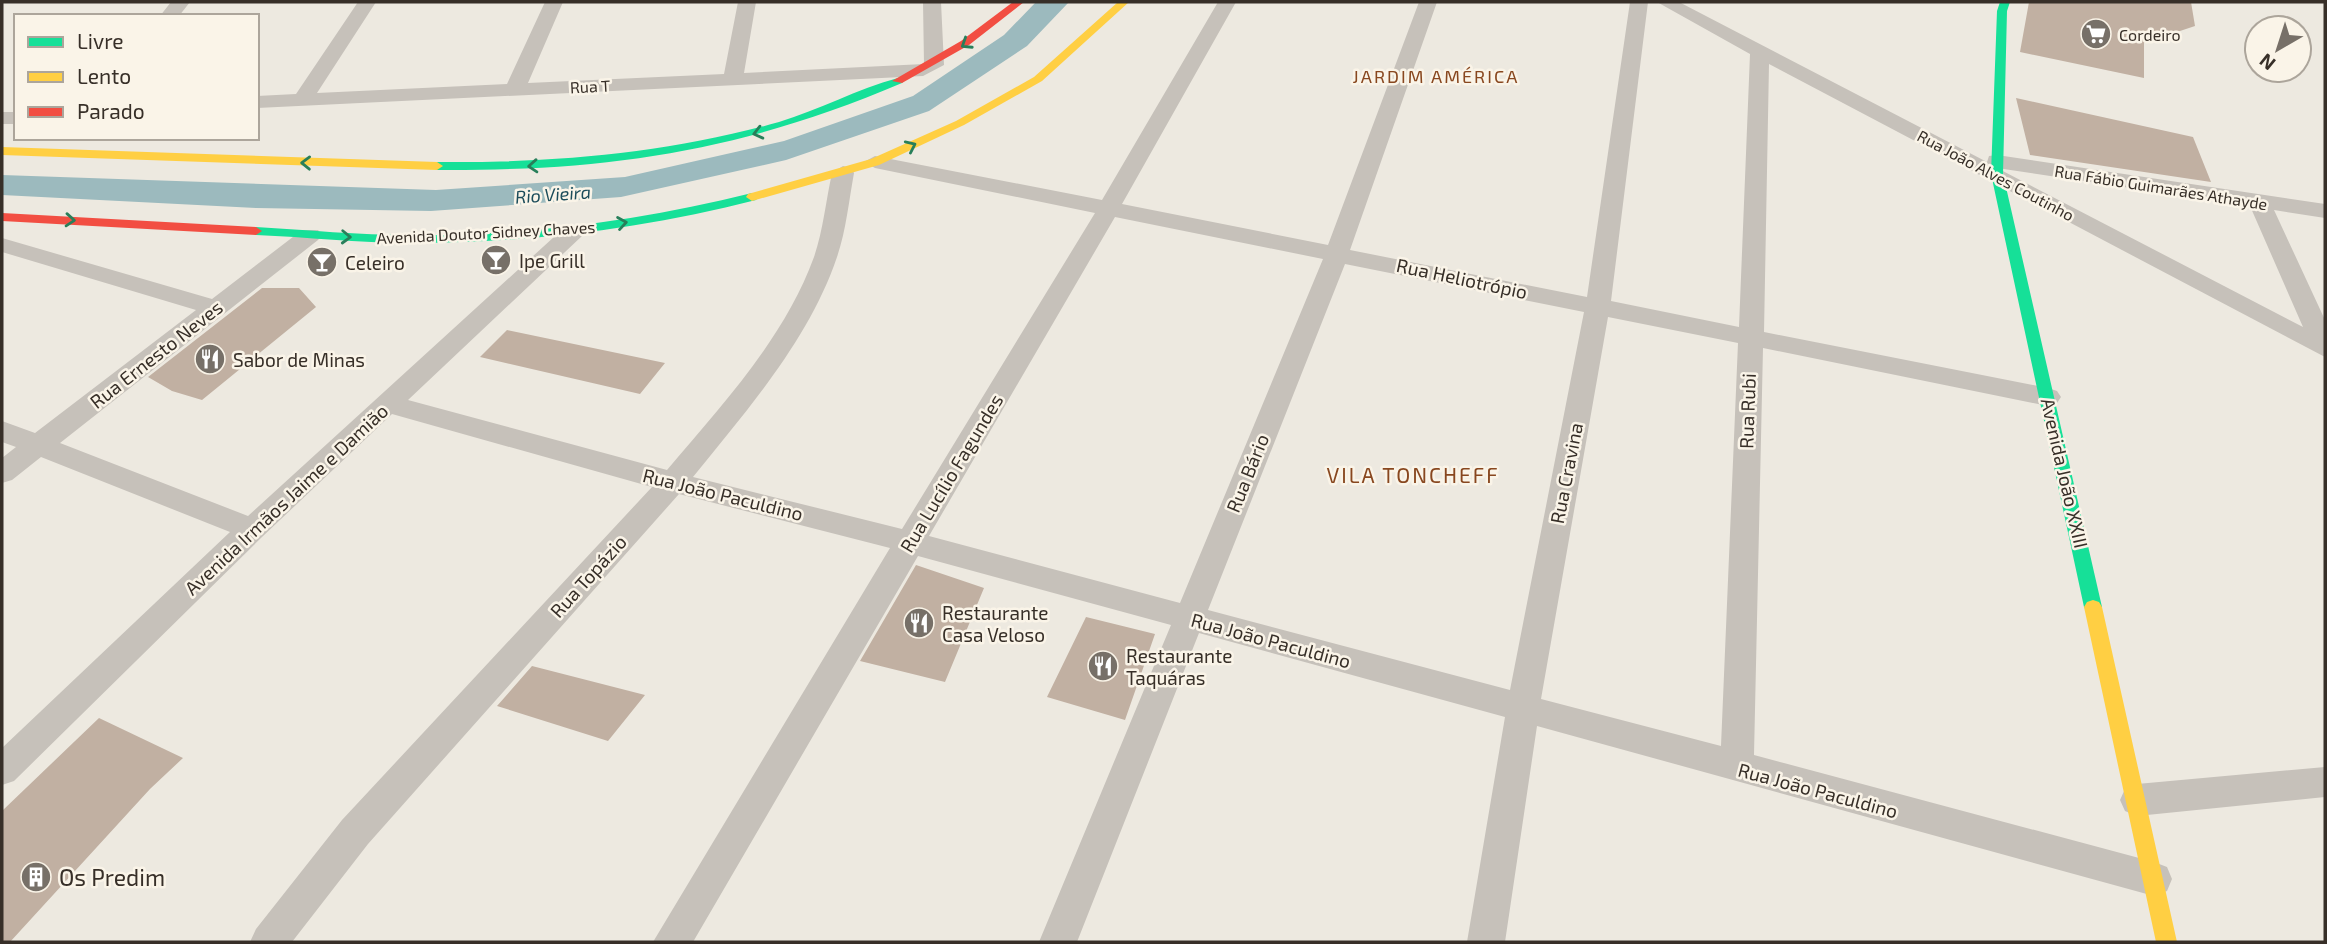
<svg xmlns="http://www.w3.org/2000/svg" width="2327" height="944" font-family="'Exo 2',sans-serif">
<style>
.water{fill:#9cbabe}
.building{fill:#c1b0a2}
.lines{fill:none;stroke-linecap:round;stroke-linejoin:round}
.street{fill:#c6c1ba;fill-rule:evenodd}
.fast{fill:#16e098;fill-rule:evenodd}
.slow{fill:#ffcf43;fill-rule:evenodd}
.jam{fill:#f24e42;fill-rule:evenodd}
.oneway{stroke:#287f5a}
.labels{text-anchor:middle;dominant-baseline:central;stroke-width:5;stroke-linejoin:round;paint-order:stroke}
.far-poi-label{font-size:16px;fill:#372f28;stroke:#faf4e8;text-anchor:start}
.far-street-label{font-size:16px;fill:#372f28;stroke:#faf4e8}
.far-neighbourhood-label{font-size:18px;letter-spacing:2px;fill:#88471f;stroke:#faf4e8}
.far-water-label{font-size:18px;font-style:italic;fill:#1c4c5a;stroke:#faf4e8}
.poi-label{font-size:19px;fill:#372f28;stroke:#faf4e8;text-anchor:start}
.street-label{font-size:19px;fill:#372f28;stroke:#faf4e8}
.neighbourhood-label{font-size:21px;letter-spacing:2px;fill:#88471f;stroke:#faf4e8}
.near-poi-label{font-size:23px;fill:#372f28;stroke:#faf4e8;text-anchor:start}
</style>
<rect width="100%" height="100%" fill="#ede9e0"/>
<path class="water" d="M1036,2H1069L1027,46L929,111L786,160L621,197L431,211L256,208L2,195V175L436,190L625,177L784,141L913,96L1004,35Z"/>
<path class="building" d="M2029,2H2191L2195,26L2144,43V78L2020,52Z
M2016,98L2193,137L2211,182L2030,155Z
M262,288H299L316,307L202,400L172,391L148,377Z
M507,330L665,363L640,394L480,357Z
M916,565L984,588L945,682L860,661Z
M1086,617L1155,634L1125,720L1047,697Z
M532,666L645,695L608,741L497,706Z
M99,718L183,758L150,789L10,942H2V811Z"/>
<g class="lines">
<path class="street" d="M171,2H190L179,16H160Z
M358,2H376L317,93L507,84L545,2H563L528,83L724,74L738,2H756L744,73L924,64L923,2H941L944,65L923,76L257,108V96L296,94Z
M1218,2H1236L1122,204L1328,245L1419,2H1437L1350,250L1587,297L1630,2H1648L1611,301L1739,327L1750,54L1657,2H1679L1987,162L1989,156L1997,155L2325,204V218L2274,210L2325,320V357L1769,64L1764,332L2048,388L2057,391L2061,397L2057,403L2048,406L1763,348L1754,755L2154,862L2167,867L2172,879L2167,891L2154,896L1537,726L1505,942H1467L1505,717L1199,633L1077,942H1039L1171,625L918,556L693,942H653L890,548L679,494L368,844L292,942H250L256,929L342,820L652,487L392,414L262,537L14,781L2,785V748L230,532L41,457L12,480L2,483V458L16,447L2,442V421L35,433L196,310L2,252V238L212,299L302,230H318L322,235L318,240L60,443L248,516L566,226H582L586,231L582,236L408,400L667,470C722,405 784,339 814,257C823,231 826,200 832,173L843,166L851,168L854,173C849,200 846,231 837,257C809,340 747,410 693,477L902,529L1095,213L875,168L864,162L875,156L1102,200ZM1997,168L2250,206L2303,327ZM1115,217L1323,259L1180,603L929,536ZM1345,264L1584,312L1510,690L1208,610ZM1608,317L1738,343L1721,746L1541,699Z
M2,112H16V124H2Z
M2325,767V797L2137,816L2125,811L2120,800L2125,789L2137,784Z"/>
<path class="fast" d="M2000,2H2010L2007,11L2003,174L2102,607L2099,612L2093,614L2087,612L2084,607L1991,174L1997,11Z
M898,78L904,81L902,83C742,151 610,171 437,170L431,166L437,162C553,163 666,154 779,122C819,110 857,89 898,78Z
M752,193L758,197L756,200C643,229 528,243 410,243C358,243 307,237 256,235L250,231L256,227C307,230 359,235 410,235C526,236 639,221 752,193Z"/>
<path class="slow" d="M1118,2H1129L1042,81L964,125L879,165L752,201L746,197L748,194L871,159L956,121L1034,77Z
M2,147L437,162L443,166L437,170L2,155Z
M2093,600L2099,602L2102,607L2177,942H2156L2084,607L2087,602Z"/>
<path class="jam" d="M1013,2H1024L969,45L902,83L892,81L961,41Z
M2,213L256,227L262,231L256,235L2,221Z"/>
</g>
<defs><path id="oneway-chevron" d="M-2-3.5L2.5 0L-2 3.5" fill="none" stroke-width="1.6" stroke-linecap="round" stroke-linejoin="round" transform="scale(1.75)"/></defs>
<g class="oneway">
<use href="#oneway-chevron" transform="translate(966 44) rotate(147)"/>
<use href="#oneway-chevron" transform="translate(758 133) rotate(166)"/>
<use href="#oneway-chevron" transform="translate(911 146) rotate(-25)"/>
<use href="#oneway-chevron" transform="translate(306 163) rotate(-179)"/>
<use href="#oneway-chevron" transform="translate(533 166) rotate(176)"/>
<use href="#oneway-chevron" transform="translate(70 220) rotate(4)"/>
<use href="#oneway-chevron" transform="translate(622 223) rotate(-9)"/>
<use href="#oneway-chevron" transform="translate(346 237) rotate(2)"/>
</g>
<defs>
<g id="supermarket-disc" transform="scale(1.575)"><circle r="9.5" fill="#777068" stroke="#faf4e8"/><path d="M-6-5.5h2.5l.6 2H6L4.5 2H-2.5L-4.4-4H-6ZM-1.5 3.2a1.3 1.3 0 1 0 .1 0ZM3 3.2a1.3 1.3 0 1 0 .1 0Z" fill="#fff"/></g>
<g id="bar-disc" transform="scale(1.575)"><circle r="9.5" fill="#777068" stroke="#faf4e8"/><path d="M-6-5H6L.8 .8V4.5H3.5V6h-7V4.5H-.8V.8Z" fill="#fff"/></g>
<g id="restaurant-disc" transform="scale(1.575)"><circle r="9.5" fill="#777068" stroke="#faf4e8"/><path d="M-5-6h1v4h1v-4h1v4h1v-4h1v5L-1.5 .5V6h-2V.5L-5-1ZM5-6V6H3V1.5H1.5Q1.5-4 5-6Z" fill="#fff"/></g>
<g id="building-disc" transform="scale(1.575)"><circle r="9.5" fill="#777068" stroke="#faf4e8"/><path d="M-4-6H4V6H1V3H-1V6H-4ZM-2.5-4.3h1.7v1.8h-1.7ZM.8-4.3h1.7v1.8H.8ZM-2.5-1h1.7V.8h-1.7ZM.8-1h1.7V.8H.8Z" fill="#fff"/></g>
</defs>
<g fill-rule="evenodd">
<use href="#supermarket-disc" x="2096" y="34"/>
<use href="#bar-disc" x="496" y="260"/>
<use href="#bar-disc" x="322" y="262"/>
<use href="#restaurant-disc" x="210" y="359"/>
<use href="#restaurant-disc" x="919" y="623"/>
<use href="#restaurant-disc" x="1103" y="666"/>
<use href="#building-disc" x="36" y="877"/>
</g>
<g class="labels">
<g class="far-poi-label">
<text x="2119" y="34">Cordeiro</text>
</g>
<g class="far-street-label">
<text transform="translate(590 86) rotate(-3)">Rua T</text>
<text transform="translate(1996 175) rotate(28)">Rua João Alves Coutinho</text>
<text transform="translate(2161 187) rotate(9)">Rua Fábio Guimarães Athayde</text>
<text transform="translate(486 232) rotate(-3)">Avenida Doutor Sidney Chaves</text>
</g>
<g class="far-neighbourhood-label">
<text x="1436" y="76">JARDIM AMÉRICA</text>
</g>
<g class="far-water-label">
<text transform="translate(553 194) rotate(-4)">Rio Vieira</text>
</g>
<g class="poi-label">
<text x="519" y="260">Ipe Grill</text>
<text x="345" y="262">Celeiro</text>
<text x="233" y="359">Sabor de Minas</text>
<text x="942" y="612">Restaurante<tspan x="942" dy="22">Casa Veloso</tspan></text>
<text x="1126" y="655">Restaurante<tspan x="1126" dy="22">Taquáras</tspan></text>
</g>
<g class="street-label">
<text transform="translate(1462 278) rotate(12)">Rua Heliotrópio</text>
<text transform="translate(156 354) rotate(-38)">Rua Ernesto Neves</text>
<text transform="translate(1747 411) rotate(-88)">Rua Rubi</text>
<text transform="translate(951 473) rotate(-59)">Rua Lucílio Fagundes</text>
<text transform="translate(1247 473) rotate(-68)">Rua Bário</text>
<text transform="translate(1566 473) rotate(-79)">Rua Cravina</text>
<text transform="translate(2065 473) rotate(77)">Avenida João XXIII</text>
<text transform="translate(723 494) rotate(14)">Rua João Paculdino</text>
<text transform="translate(286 499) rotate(-43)">Avenida Irmãos Jaime e Damião</text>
<text transform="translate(588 576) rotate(-48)">Rua Topázio</text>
<text transform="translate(1271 640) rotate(15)">Rua João Paculdino</text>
<text transform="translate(1818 790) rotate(15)">Rua João Paculdino</text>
</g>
<g class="neighbourhood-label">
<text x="1413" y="474">VILA TONCHEFF</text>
</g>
<g class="near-poi-label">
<text x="59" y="877">Os Predim</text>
</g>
</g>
<rect width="2327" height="944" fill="none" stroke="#372f28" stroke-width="7"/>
<rect x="14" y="14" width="245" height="126" fill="#faf4e8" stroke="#aca59b" stroke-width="2"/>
<rect x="28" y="37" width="35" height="10" fill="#16e098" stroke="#aca59b" stroke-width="2"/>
<text x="77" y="49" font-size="21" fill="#372f28">Livre</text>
<rect x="28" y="72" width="35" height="10" fill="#ffcf43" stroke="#aca59b" stroke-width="2"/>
<text x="77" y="84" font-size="21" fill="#372f28">Lento</text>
<rect x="28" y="107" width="35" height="10" fill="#f24e42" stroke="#aca59b" stroke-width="2"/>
<text x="77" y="119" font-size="21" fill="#372f28">Parado</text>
<g transform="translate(2278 49) rotate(219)"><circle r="33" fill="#faf4e8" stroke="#aca59b" stroke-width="2"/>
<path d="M0-5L12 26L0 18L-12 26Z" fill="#777068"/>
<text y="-10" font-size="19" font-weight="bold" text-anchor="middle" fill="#372f28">N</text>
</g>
</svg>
